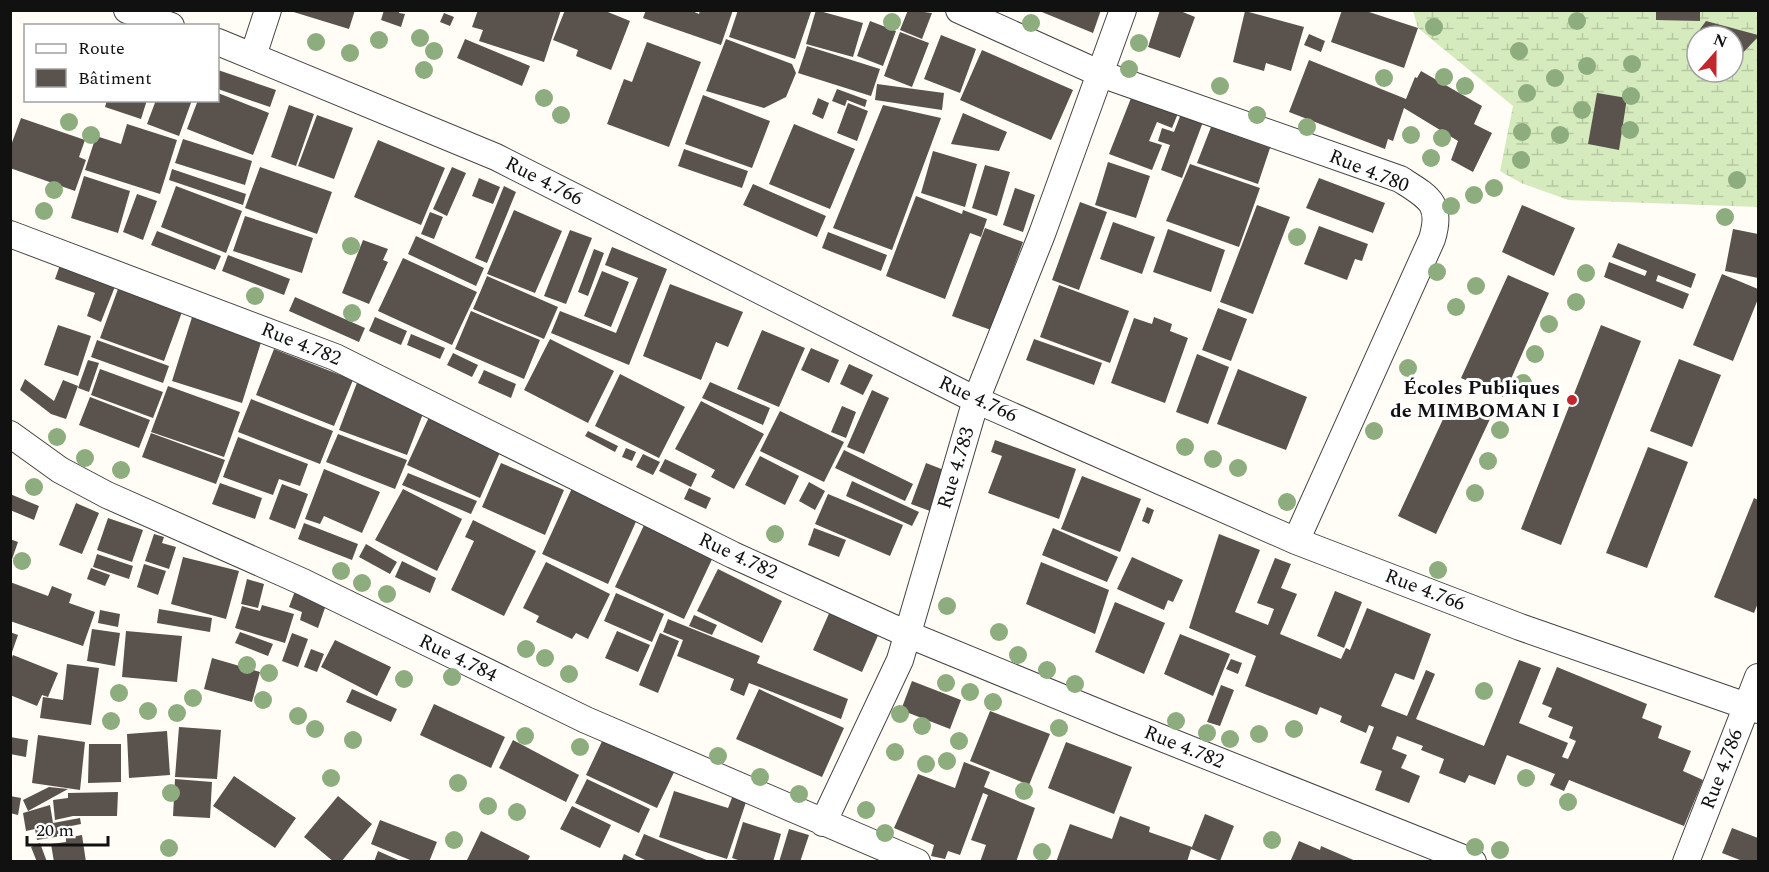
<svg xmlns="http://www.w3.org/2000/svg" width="1769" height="872" font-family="Spectral,serif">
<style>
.wetland{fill:url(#wetland-marsh);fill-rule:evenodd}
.building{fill:#5a524d}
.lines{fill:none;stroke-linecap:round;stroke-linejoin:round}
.minor-casing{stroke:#444;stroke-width:28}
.minor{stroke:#fff;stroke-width:26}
.tree{fill:#8dad7f}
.poi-dot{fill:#c4262e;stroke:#fff;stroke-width:2}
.labels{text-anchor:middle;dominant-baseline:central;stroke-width:6;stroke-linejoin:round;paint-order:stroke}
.street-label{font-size:20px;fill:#111;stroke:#fff}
.poi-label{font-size:20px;font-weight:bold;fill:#111;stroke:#fff;text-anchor:end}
</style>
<defs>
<pattern id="wetland-marsh" width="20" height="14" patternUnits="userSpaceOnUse" patternTransform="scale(1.5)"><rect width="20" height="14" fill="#d5ebbd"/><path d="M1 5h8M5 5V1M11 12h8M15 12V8" fill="none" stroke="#b6c8a1"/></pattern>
</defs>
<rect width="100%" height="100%" fill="#fffdf5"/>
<path class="wetland" d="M1413,11H1758V207L1568,200L1521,183L1500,171L1513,106L1418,28ZM1697,36H1733V72H1697Z"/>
<path class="building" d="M287,10H355L349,29Z
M384,10H400L399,13L405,14L401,27L381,20Z
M478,10H561L544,62L479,41L483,30L472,27Z
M565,10H603L630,21L611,70L576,56L578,50L553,40Z
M646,10H690L699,14L700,10H733L721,45L643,18Z
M738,10L811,12L795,59L729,37Z
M816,10L863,23L853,57L806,44Z
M908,10L932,13L922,39L900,30Z
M1037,10H1101L1093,33Z
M1160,10H1178L1195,17L1180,58L1148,47Z
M1342,10H1363L1418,28L1404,68L1331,42Z
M1656,10H1700V21L1656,20Z
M1245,11L1304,27L1291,71L1266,63L1264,71L1233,62Z
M444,13L454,17L450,26L440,22Z
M870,21L896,31L883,66L857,56Z
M1706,21L1758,35V37L1733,63V36H1697V53L1687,47Z
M900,32L929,43L912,87L884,76Z
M1309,34L1325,41L1321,52L1304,45Z
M941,35L976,49L960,93L924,79Z
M465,39L530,66L522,86L457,58Z
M726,39L792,64L796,73L786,97L764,108L706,91Z
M647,42L701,62L669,147L607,124L624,79L632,82Z
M807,46L880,69L871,96L798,73Z
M982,50L1073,90L1051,140L960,100Z
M1309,60L1406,99L1415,77L1417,78L1421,71L1482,106L1474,124L1492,133L1473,172L1451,160L1458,141L1404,108L1393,141L1388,139L1385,149L1289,112Z
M218,70L276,90L270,107L218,89Z
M877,84L944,93L942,110L875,100Z
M1135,88L1181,106L1172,128L1157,122L1149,141L1162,145L1152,170L1109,154Z
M837,89L867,100L865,107L847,100L845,106L832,101Z
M218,93L269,113L253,155L187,129L198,100H218Z
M1597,93L1627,98L1619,150L1588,144Z
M703,95L770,121L752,168L685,144Z
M818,98L829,103L823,119L812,114Z
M107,100H147L141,119L105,107Z
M156,100H192L179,136L147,124Z
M848,103L868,111L857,141L837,133Z
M289,105L314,114L296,166L271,157Z
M883,105L941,118L892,250L833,228Z
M1184,106L1206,114L1182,178L1161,170L1170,145L1158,141L1162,128L1174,132Z
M963,113L1007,132L999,151L951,144Z
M317,115L353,128L334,179L298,166Z
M21,118L85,140L79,157L86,160L75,191L10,168V148Z
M127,124L177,140L160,194L85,170L96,136L121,144Z
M794,124L855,149L830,209L769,184Z
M1211,127L1270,148L1258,184L1197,163Z
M183,139L252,161L245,185L175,163Z
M378,140L445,168L421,225L354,197Z
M684,149L748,171L742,188L678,166Z
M933,151L977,164L965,207L921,193Z
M1108,162L1150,176L1136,218L1095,205Z
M1190,164L1260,188L1239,247L1166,221Z
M985,165L1010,172L997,216L972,208Z
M260,167L332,192L317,234L245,208Z
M452,167L466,173L447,216L433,209Z
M172,169L246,194L243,205L169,180Z
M84,176L130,191L118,233L71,218Z
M479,178L500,187L493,204L472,196Z
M1319,178L1385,203L1373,233L1306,208Z
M753,184L826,216L817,237L743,205Z
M176,186L242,211L226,253L161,227Z
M504,186L516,192L487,263L475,258Z
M1015,188L1035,195L1023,232L1003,225Z
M137,194L157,201L143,240L123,232Z
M916,196L962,214L963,210L987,219L981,237L970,233L945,299L886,276Z
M1080,202L1107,212L1079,290L1052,280Z
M1257,205L1290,217L1253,314L1220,302Z
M1522,205L1575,228L1554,276L1502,252Z
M514,210L562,231L535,293L487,274Z
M430,212L443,217L434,239L421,234Z
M245,216L313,238L302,273L233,251Z
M1113,222L1155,237L1142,274L1100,259Z
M1319,226L1368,244L1362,261L1355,259L1347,280L1304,264Z
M985,228L1023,242L991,330L952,316Z
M1168,229L1225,250L1211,292L1153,272Z
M1733,229L1758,234V278L1725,271Z
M570,230L592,238L566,304L544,296Z
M157,231L221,256L215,270L151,245Z
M828,232L887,255L881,271L822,248Z
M416,236L484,268L476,286L408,254Z
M363,240L388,249L383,260L388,262L369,304L342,293Z
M1618,243L1696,274L1691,288L1658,275L1656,281L1689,294L1683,309L1604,277L1609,262L1645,276L1647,271L1612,257Z
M612,247L667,269L629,365L551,333L560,311L616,333L638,278L605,265Z
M594,249L604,253L588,296L578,292Z
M228,255L290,279L284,295L222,271Z
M403,258L477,292L452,345L378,311Z
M60,265L116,284L101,322L87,316L95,293L55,279Z
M602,271L629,282L611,327L584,316Z
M1722,274L1758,289V299L1733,361L1693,345Z
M1508,275L1549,293L1503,397L1461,378Z
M487,276L558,307L544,339L473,309Z
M670,284L743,312L728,347L716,342L701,380L643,356Z
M1059,285L1129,311L1110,363L1040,337Z
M118,289L182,312L164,361L100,338Z
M295,297L365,328L359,342L289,311Z
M1218,308L1247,319L1231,361L1202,350Z
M471,311L540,340L524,379L455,349Z
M193,314L263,336L242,403L172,381Z
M375,317L407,331L401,345L369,331Z
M1154,317L1172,324L1170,331L1188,338L1165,403L1111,383L1134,318L1152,324Z
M58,325L91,336L78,376L44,365Z
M1601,325L1641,341L1561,545L1521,529Z
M762,330L805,348L779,407L737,389Z
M411,334L445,348L440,359L407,345Z
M550,339L614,371L588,423L524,390Z
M1034,339L1102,363L1094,385L1026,360Z
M97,340L169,366L163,383L91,357Z
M811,348L839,360L829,383L801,370Z
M274,349L353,380L334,426L256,395Z
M453,353L478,365L472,377L447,365Z
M1197,354L1229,367L1208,424L1176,412Z
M1679,359L1721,375L1692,447L1650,431Z
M88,360L99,363L89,392L78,388Z
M849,364L873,375L863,395L840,384Z
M100,369L163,392L153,418L91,395Z
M1238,369L1307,397L1286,450L1217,424Z
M484,370L516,384L511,398L478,383Z
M620,374L685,407L659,458L595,426Z
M25,379L54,401L63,380L78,386L66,419L51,414L20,390Z
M358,380L426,406L407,455L339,430Z
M710,382L770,408L763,425L702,398Z
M168,386L240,412L224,457L151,432Z
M872,390L889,398L864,454L847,447Z
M90,397L150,420L139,448L79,425Z
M251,399L333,431L320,464L238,432Z
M701,401L764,434L734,489L711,477L715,470L675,449Z
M1451,402L1490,419L1436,534L1398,516Z
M842,406L856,412L846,438L831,432Z
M780,411L844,442L824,482L760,451Z
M429,417L501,450L480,498L407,465Z
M588,431L618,446L615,452L585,436Z
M151,433L225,460L216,484L142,457Z
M338,434L407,460L395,489L326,462Z
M238,437L308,464L300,486L279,479L273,495L223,477Z
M995,440L1076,469L1059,519L988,493L1002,456L991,452Z
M1648,447L1688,462L1647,568L1606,553Z
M626,448L636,452L632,461L622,457Z
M844,450L913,484L905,501L835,468Z
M643,454L660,462L653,475L636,467Z
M760,456L799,476L785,505L745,485Z
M665,459L697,474L691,487L659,471Z
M501,463L564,490L545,535L482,507Z
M926,463L944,470L930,511L911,504Z
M324,469L380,492L362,533L324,516L320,524L305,519Z
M408,473L477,501L471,514L402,485Z
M1082,476L1141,499L1120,552L1061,529Z
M852,481L919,512L912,526L846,496Z
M809,482L825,491L815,510L799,501Z
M220,483L262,498L255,519L212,504Z
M282,484L308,494L295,529L269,519Z
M573,486L639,515L608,584L542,554Z
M689,488L711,498L706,509L684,499Z
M403,489L462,519L437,571L375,540Z
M10,494L39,506L34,520L10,510Z
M828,494L903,525L890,556L815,524Z
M1754,498L1758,500V603L1754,613L1714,597Z
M76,503L99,513L82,554L59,545Z
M1147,507L1154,510L1149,524L1142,521Z
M108,518L143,530L132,562L97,550Z
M473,520L536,551L504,616L451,590L474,541L465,537Z
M304,523L358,544L352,560L298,539Z
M645,523L714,555L684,619L615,587Z
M814,528L846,540L839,557L808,545Z
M1053,528L1118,557L1107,582L1042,555Z
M154,534L164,537L162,543L176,547L169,569L145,561Z
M1219,534L1260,550L1235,612L1268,625L1274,609L1257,603L1275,558L1291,564L1281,588L1297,594L1280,634L1341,659L1346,648L1350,650L1367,608L1431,634L1414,680L1395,673L1381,706L1407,716L1426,670L1435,674L1416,719L1484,746L1519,660L1541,668L1519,723L1568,743L1562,757L1568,759L1576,741L1569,738L1573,727L1548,717L1552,708L1542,704L1557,667L1647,704L1642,718L1662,726L1658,738L1691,751L1683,771L1703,780L1684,826L1569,780L1564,791L1550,785L1555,774L1507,755L1495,785L1469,775L1465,783L1439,773L1444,759L1421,750L1423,746L1397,736L1392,749L1407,755L1401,768L1420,776L1409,803L1375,790L1382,771L1360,763L1374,727L1369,725L1366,733L1340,722L1342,716L1320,707L1317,715L1245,686L1256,656L1189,628Z
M10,539L18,542L11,562H10Z
M366,544L397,562L390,574L359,557Z
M97,554L133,566L129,579L93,567Z
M183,557L239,571L226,619L171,604Z
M1132,557L1183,580L1173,602L1168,600L1164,610L1117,589Z
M402,561L436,578L430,593L395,577Z
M546,562L610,594L588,639L576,633L572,639L536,622L539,616L523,608Z
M1041,562L1109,590L1095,634L1026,604Z
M144,564L166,571L158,595L137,587Z
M91,568L110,575L105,586L87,579Z
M718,569L782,601L762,643L697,611Z
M247,579L264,584L258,608L241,604Z
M10,582L48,596L52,586L72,594L69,603L95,612L83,646L10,621Z
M295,591L327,602L318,628L300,620L302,612L289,607Z
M1335,591L1362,602L1344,648L1317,636Z
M616,593L664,614L652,642L604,621Z
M1115,602L1165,623L1144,674L1095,652Z
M262,605L294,614L285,643L235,628L242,606L260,611Z
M159,609L212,618L210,632L157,623Z
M831,609L880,631L862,672L813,650Z
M100,610L120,614L118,627L98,623Z
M694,615L717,625L712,635L689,626Z
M668,619L760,656L757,663L848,699L841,719L749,683L744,696L730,690L734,679L677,656L683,640L663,632Z
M92,629L120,633L115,666L87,661Z
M126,631L182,636L177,682L122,677Z
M617,631L650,645L638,672L605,658Z
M10,632L18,635L11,655H10Z
M240,632L273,644L268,656L235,643Z
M292,633L308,639L298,667L282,661Z
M660,633L679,641L658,693L639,685Z
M1180,634L1230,654L1213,696L1164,674Z
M335,640L391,667L377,696L321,667Z
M311,649L324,654L317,672L304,667Z
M13,655L58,673L48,697L42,695L37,706L10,695V661Z
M212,658L260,672L252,702L204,689Z
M1231,659L1242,663L1238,674L1226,669Z
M67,664L99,668L91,725L40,718L43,697L63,700Z
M912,681L961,700L950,729L901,710Z
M1221,685L1234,690L1220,726L1207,722Z
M352,689L397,709L391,722L346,702Z
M759,689L844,728L822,777L736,739Z
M434,704L505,737L491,768L420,735Z
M990,711L1050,734L1029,785L970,761Z
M179,727L221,730L217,779L175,777Z
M167,731L170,775L129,778L127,734Z
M38,735L85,742L80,790L32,783Z
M605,735L676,768L657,808L586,775Z
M10,737L28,740L26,757L10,754Z
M513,740L579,775L566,802L499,768Z
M1066,742L1132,767L1114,814L1048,788Z
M89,744H121V782L88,783Z
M964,762L990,772L984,787L1035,808L1016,862H980L986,845L971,840L988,795L983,793L960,855L948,851L945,859L931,856L934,845L894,828L918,774L955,788Z
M234,776L296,818L275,848L213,806Z
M175,779L212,782L210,818L173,816Z
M587,779L650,809L639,833L575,803Z
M49,787L68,789L28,811L23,800Z
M674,791L728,808L733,795L747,799L727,859L659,837Z
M118,792L117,816H73L55,820L53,800L68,798V793Z
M10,796L21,798L18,815L10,813Z
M338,796L372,824L341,862H334L304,837Z
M50,805L53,823L80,818L81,824L71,826L73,834L37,840L35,829L26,831L23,813Z
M572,806L611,825L600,848L560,829Z
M1205,814L1234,826L1220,861L1191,849L1187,862H1056L1070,824L1112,839L1120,816L1150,827L1149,832L1192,847Z
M380,820L437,842L429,862H415L371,844Z
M743,822L781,834L773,862H744L732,858Z
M1732,828L1758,838V862H1745L1722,853Z
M789,829L809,835L800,862H779Z
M481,831L530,856L527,862H466Z
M644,834L709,861V862H649L635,855Z
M82,835L86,862H54L51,844L66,842V838Z
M1299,841L1320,850L1321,846L1358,862H1290Z
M40,843L47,862H37L31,847Z
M378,851L403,862H374Z
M624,854L640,862H621Z"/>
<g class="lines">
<g class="minor-casing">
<path id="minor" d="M127,10L171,26
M959,10L1101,74L1400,179C1428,197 1443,203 1432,239L1296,541
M218,42L496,157L976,400L1296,541L1520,627L1758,710
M253,56L268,10
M10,234L335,357L733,555L907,634L1124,723L1473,862
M10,434L60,470L107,495L303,582L586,720L917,862
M823,823L900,660L976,400L1042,234L1123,10
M1686,862L1758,677"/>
</g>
<use href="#minor" class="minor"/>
</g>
<g class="tree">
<circle cx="1577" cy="21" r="9"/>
<circle cx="892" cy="22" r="9"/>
<circle cx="1031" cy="23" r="9"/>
<circle cx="1434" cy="27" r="9"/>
<circle cx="420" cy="38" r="9"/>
<circle cx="379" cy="40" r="9"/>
<circle cx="316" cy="42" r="9"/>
<circle cx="1139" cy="43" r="9"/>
<circle cx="434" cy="51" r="9"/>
<circle cx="1519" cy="51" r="9"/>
<circle cx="350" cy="53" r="9"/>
<circle cx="1632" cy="64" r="9"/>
<circle cx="1587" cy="66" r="9"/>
<circle cx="1129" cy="69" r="9"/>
<circle cx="424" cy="70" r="9"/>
<circle cx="1444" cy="77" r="9"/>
<circle cx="1384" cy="78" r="9"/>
<circle cx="1555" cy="78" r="9"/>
<circle cx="1220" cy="86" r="9"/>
<circle cx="1465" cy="86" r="9"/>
<circle cx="1527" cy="93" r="9"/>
<circle cx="1631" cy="96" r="9"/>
<circle cx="544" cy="98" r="9"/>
<circle cx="1582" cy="110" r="9"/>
<circle cx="561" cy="115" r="9"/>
<circle cx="1257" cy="115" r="9"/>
<circle cx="69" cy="122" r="9"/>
<circle cx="1307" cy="127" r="9"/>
<circle cx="1630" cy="130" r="9"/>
<circle cx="1522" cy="132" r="9"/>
<circle cx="91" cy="135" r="9"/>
<circle cx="1411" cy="135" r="9"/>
<circle cx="1560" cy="135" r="9"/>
<circle cx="1442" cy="138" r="9"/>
<circle cx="1431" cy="158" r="9"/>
<circle cx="1521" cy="160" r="9"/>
<circle cx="1737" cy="180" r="9"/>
<circle cx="1494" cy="188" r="9"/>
<circle cx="54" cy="190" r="9"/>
<circle cx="1474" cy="195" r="9"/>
<circle cx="1451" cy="206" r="9"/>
<circle cx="44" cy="211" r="9"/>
<circle cx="1725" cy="217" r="9"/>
<circle cx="1297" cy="237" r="9"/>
<circle cx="351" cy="246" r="9"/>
<circle cx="1437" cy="272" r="9"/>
<circle cx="1586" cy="273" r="9"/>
<circle cx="1476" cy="286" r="9"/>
<circle cx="255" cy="296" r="9"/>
<circle cx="1576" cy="302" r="9"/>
<circle cx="1456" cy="307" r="9"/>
<circle cx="352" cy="313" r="9"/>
<circle cx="1549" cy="324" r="9"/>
<circle cx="1535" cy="354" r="9"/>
<circle cx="1408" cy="368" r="9"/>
<circle cx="1523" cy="383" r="9"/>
<circle cx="1500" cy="430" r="9"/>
<circle cx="1374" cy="431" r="9"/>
<circle cx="57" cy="437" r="9"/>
<circle cx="1185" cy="447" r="9"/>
<circle cx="85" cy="458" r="9"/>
<circle cx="1213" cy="459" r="9"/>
<circle cx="1488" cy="461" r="9"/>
<circle cx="1238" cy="468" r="9"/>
<circle cx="121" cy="470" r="9"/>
<circle cx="34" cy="487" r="9"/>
<circle cx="1475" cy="493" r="9"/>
<circle cx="1287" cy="502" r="9"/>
<circle cx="775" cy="534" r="9"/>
<circle cx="22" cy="561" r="9"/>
<circle cx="1438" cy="570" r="9"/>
<circle cx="341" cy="571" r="9"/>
<circle cx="362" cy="583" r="9"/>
<circle cx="387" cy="594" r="9"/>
<circle cx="947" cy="606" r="9"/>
<circle cx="999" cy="632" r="9"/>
<circle cx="526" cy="649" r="9"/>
<circle cx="1018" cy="655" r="9"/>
<circle cx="545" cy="658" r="9"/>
<circle cx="247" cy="665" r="9"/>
<circle cx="1047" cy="670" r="9"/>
<circle cx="269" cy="673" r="9"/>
<circle cx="569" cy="674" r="9"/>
<circle cx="452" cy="677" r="9"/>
<circle cx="404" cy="679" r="9"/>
<circle cx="946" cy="683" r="9"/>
<circle cx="1075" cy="684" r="9"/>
<circle cx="1484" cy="691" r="9"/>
<circle cx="970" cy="692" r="9"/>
<circle cx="119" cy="693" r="9"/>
<circle cx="193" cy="698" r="9"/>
<circle cx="263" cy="700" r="9"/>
<circle cx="993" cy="702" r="9"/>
<circle cx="148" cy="711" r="9"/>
<circle cx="177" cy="713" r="9"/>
<circle cx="900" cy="714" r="9"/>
<circle cx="298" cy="716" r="9"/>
<circle cx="111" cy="721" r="9"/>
<circle cx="1176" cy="721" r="9"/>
<circle cx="922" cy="726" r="9"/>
<circle cx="1059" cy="728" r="9"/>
<circle cx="315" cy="729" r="9"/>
<circle cx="1294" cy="729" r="9"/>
<circle cx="1207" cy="733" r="9"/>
<circle cx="1259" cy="734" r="9"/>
<circle cx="525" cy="736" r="9"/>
<circle cx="1230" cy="739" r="9"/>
<circle cx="353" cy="740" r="9"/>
<circle cx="959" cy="741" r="9"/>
<circle cx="580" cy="747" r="9"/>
<circle cx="895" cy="752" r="9"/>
<circle cx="718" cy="756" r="9"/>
<circle cx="947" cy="761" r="9"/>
<circle cx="926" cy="764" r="9"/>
<circle cx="760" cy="777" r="9"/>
<circle cx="331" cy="778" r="9"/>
<circle cx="1526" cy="778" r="9"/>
<circle cx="458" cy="783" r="9"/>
<circle cx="1024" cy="791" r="9"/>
<circle cx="171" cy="793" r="9"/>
<circle cx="799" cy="794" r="9"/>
<circle cx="1568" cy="802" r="9"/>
<circle cx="488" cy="806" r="9"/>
<circle cx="866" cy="810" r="9"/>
<circle cx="517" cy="812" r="9"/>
<circle cx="885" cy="833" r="9"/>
<circle cx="454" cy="840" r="9"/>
<circle cx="1272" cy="840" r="9"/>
<circle cx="1475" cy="847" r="9"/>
<circle cx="169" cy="848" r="9"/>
<circle cx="1500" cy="850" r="9"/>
<circle cx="1042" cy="852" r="9"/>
</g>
<circle class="poi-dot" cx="1572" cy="400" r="6"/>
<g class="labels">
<g class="street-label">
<text transform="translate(1369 171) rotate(22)">Rue 4.780</text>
<text transform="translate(544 181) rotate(27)">Rue 4.766</text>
<text transform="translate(301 344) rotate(22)">Rue 4.782</text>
<text transform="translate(978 399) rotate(25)">Rue 4.766</text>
<text transform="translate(956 468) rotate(-73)">Rue 4.783</text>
<text transform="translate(738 556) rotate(25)">Rue 4.782</text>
<text transform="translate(1425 590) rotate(21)">Rue 4.766</text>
<text transform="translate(458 658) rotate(26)">Rue 4.784</text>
<text transform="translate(1184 747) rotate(22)">Rue 4.782</text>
<text transform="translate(1722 769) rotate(-69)">Rue 4.786</text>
</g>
<g class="poi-label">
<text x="1560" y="388">Écoles Publiques<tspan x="1560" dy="23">de MIMBOMAN I</tspan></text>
</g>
</g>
<rect width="1769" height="872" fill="none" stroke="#111111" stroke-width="24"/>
<rect x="24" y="24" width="195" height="78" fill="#ffffff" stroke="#a0a0a0" stroke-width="1.5"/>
<rect x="36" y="44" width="30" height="9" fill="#ffffff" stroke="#a0a0a0" stroke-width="1.5"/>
<text x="78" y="54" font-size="18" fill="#111111">Route</text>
<rect x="36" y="69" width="30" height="18" fill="#5a524d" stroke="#a0a0a0" stroke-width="1.5"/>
<text x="78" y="84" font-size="18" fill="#111111">Bâtiment</text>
<g transform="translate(1715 54) rotate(21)"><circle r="28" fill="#ffffff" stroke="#a0a0a0" stroke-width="1.5"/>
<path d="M0-4.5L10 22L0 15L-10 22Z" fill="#c4262e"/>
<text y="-9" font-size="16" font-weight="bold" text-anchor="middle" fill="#111111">N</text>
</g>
<path d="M27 836v9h81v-9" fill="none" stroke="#111111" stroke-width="3"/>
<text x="36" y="836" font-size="18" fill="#111111" stroke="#ffffff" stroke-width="4.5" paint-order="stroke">20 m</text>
</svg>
